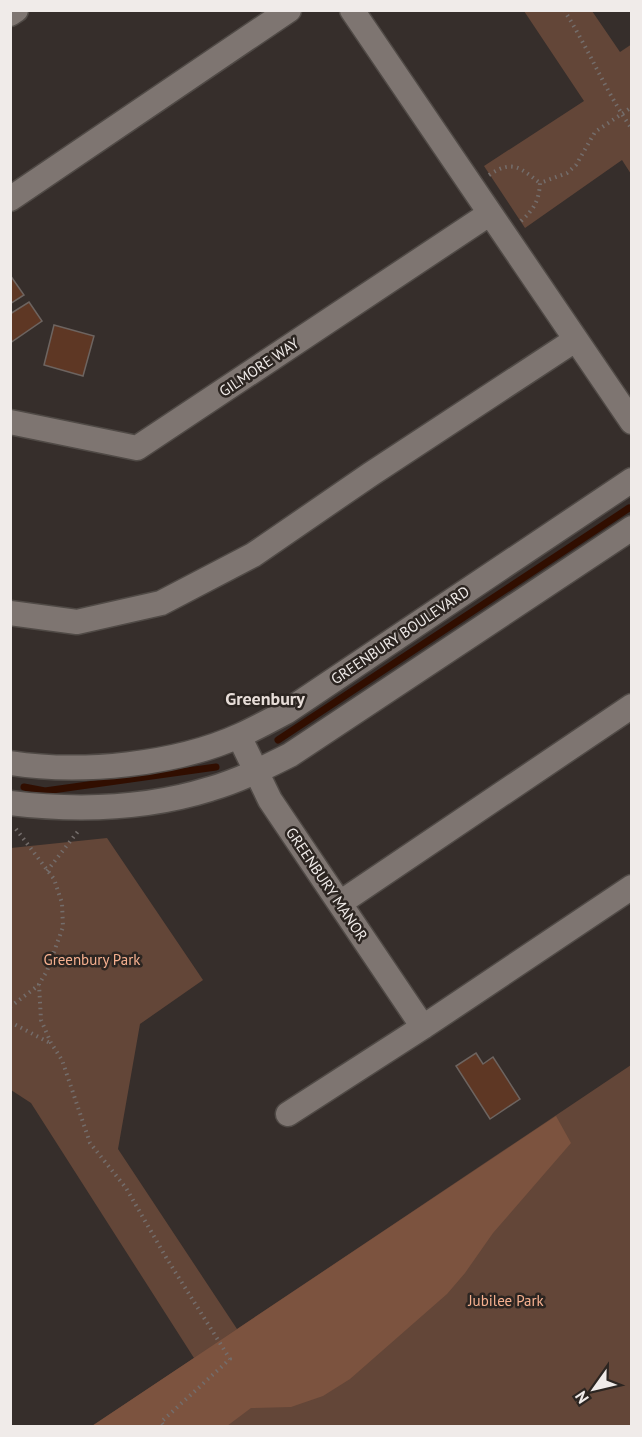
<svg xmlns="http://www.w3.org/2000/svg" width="642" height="1437" font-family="'PT Sans',sans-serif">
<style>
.green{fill:#634638}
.forest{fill:#7c533f}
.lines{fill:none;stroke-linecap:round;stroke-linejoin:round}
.stream{stroke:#310e00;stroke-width:7}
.building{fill:#5e3724;stroke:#6d6460;stroke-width:1.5}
.minor-casing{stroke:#504a46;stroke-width:27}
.path{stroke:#746d6b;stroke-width:4;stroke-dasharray:1.5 4.5;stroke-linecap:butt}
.minor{stroke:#7e7571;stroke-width:24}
.labels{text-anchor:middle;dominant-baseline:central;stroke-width:5;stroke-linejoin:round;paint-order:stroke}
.street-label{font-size:15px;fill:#f0ebe9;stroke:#2c2521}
.park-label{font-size:15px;fill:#f7b190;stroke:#2c2521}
.quarter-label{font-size:18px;font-weight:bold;fill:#e7ddd8;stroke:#2c2521}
</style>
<rect width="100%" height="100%" fill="#362e2b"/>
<path class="green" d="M524,11H592L620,52L632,44L631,174L622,160L525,228L484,166L584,101Z
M107,838L203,980L140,1024L118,1149L237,1329L631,1065V1426H92L194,1358L31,1103L11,1090V848Z"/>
<path class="forest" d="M556,1116L571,1143L493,1233L465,1273L447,1294L350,1379L323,1396L291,1407L251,1408L227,1426H92Z"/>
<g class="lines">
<path class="stream" d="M278,740L629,508
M24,787L45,791L216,767"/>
</g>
<path class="building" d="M10,275L24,295L10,304Z
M29,302L42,321L10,343V314Z
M54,325L94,336L83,376L44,365Z
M476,1053L483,1064L493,1057L520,1099L490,1119L456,1066Z"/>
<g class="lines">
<g class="minor-casing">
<path id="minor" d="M352,10L632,422
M10,14L16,10
M10,199L289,10
M10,422L137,448L489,214
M10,613L77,622L161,603L253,555L371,474L575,340
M239,736L270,800L423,1027
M10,763C81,774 175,765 241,735C256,728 271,720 286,712L632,480
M10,803C77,811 146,809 210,789C238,781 264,768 290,755L632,528
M340,903L632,706
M288,1114L423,1027L632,887"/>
</g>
<path class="path" d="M564,10C589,49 605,91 632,129
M489,175C513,159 520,168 540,183
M521,221C534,209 539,201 540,183L567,173L576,165L595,132L632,107
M16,829L54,879L62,903L63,927L47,971L39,984L41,1020L51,1043L62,1060L90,1143L126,1188L167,1259L230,1359L161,1422L164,1426
M47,871L79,830
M10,1007L39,985
M10,1022L50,1043"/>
<use href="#minor" class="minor"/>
</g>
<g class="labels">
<g class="street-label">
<text transform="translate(259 367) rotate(-34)">GILMORE WAY</text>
<text transform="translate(400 635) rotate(-34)">GREENBURY BOULEVARD</text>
<text transform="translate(327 884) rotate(56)">GREENBURY MANOR</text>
</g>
<g class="park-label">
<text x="92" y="959">Greenbury Park</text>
<text x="506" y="1300">Jubilee Park</text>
</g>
<g class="quarter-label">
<text x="265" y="698">Greenbury</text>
</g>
</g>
<rect width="642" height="1437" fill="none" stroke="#f0ebe9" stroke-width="24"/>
<g transform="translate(594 1389) rotate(236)" stroke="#2c2521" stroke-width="4.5" paint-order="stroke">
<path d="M0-4.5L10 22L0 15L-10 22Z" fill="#f0ebe9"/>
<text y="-9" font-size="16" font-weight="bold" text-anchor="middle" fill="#f0ebe9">N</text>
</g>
</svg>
